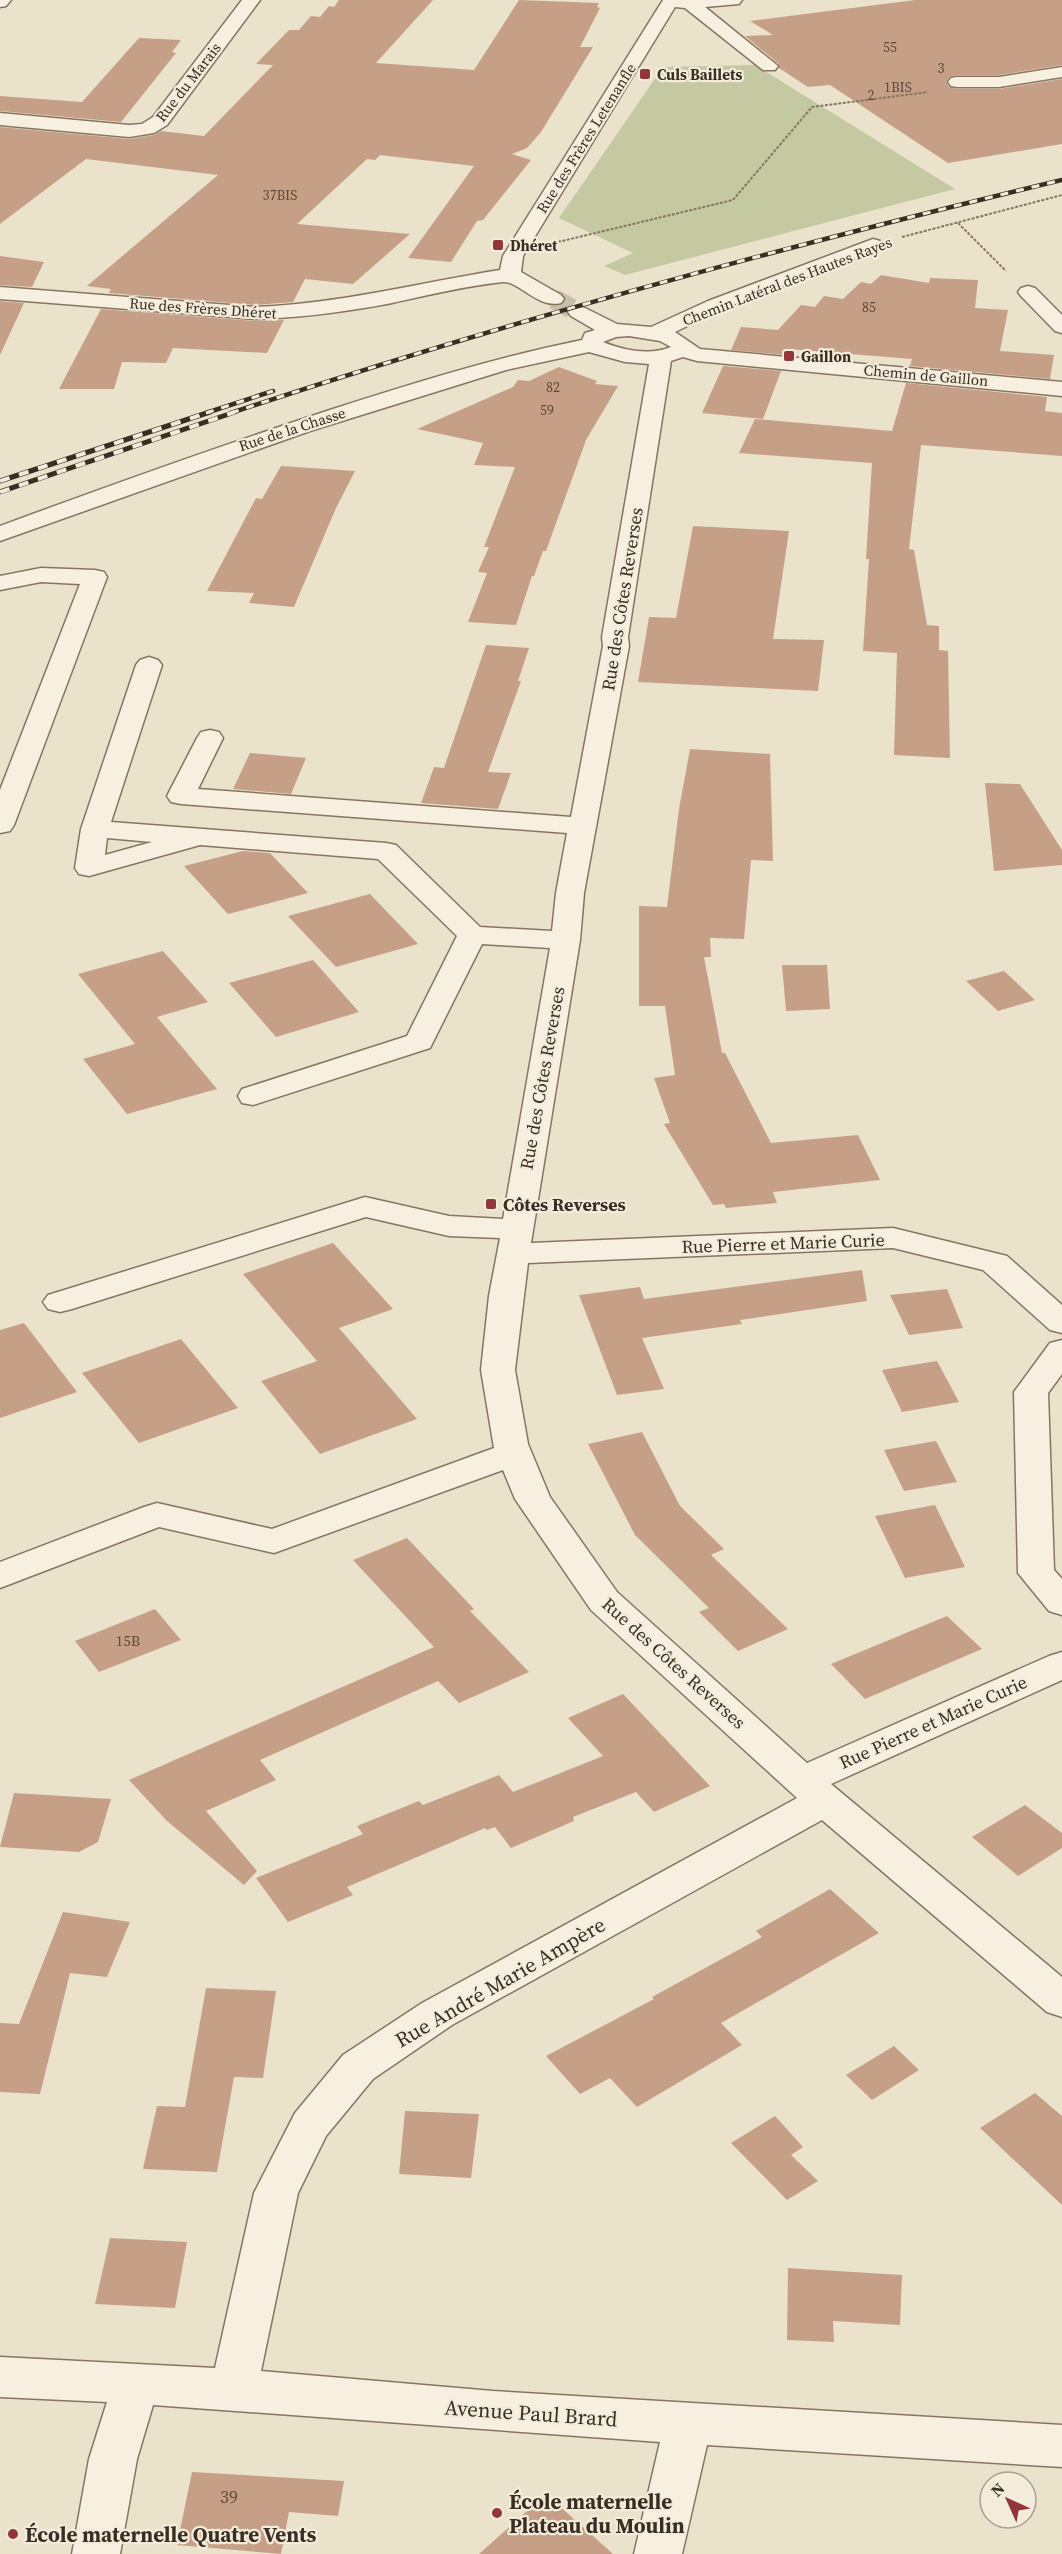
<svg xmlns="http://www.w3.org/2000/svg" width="1062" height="2554" font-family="'Source Serif 4',serif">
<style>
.green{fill:#c5c9a1}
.building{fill:#c6a086}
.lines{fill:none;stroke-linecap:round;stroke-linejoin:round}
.minor-tunnel{stroke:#c8beaa;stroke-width:20;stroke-dasharray:20 10;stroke-linecap:butt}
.minor-casing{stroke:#877561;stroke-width:3}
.path{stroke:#877561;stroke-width:2;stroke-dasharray:3 1.5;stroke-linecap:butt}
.minor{fill:#f7efdf;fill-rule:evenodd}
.rail-far1-casing{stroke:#3a2e23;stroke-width:4.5}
.rail-casing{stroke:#3a2e23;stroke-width:5}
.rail-far1{stroke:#f3ecdb;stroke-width:3;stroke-dasharray:8;stroke-linecap:butt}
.rail{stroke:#f3ecdb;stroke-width:4;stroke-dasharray:10;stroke-linecap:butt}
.poi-dot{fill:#913739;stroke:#f3ecdb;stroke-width:2}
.labels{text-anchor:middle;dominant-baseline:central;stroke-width:4.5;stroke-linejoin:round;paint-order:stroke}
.far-number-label{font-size:14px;fill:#5d4a3c}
.far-poi-label{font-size:15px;font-weight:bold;fill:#3a2e23;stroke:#f3ecdb;text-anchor:start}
.far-street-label{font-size:15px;fill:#3a2e23;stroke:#f3ecdb}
.number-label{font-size:15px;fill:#5d4a3c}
.street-label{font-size:18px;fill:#3a2e23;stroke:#f3ecdb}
.poi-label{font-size:18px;font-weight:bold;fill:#3a2e23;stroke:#f3ecdb;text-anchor:start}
.near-number-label{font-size:18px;fill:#5d4a3c}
.near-street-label{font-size:21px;fill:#3a2e23;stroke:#f3ecdb}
.near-poi-label{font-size:21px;font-weight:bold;fill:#3a2e23;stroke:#f3ecdb;text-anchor:start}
</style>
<rect width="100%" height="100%" fill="#ebe2cc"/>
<path class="green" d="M755,65L955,189L625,275L604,266L633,253L559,218L663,67Z"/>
<path class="building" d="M339,0H433L376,63L474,70L519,0L599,3L597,7L600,8L580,47H593L541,132L527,148L512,154L531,160L483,220L477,221L451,262L408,258L474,166L380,155L375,160L367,159L297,224L410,234L353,284L305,279L293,302L255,305L109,293L111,289L87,286L218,175L86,159L0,224V127L129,139L154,135L161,131L204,136L273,65L256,64L289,30H299L311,16L320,17L329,6L334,7Z
M915,0H1062V65L999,75H957L949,77L946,82L949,87L957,89H999L1062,79V144L948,163L830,85L808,87L779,68V64L745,36L773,35L750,21Z
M139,38L181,40L172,52L176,53L121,122L0,111V96L82,102Z
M0,256L44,262L32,287L0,285Z
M881,275L929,283L930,278L978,280L975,308L1008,310L1000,351L1054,355L1050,379L910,366L912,359L789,349L787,355L731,350L741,327L778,330L801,305L815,307L824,296L843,299L861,282L871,284Z
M0,301L24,303L0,355Z
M101,309L255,321L284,320L267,353L173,348L166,363L122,362L114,389H59Z
M723,366L781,371L763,419L702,413Z
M559,367L597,381L595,384L618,386L586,440L546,551H543L534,576H532L516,625L468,622L487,573L478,572L489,547H484L515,467L474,465L483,443L417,429L513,387L518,380L529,381Z
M906,383L1047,397L1045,411L1062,413V456L921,445L909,549L914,550L927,625L939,626V650L948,651L950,758L894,755L897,653L863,651L869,559H866L872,463L739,453L755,419L892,431Z
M281,466L355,471L336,508L294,607L249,603L254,593L207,591L256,498L262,499Z
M693,526L789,531L773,639L824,640L818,691L638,682L649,617L676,618Z
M486,645L529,648L518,681H521L488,772L511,773L498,809L421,803L434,767L444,768Z
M690,749L770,754L773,861L751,860L744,939L710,938L711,957H704L722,1053H725L771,1143L858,1135L880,1180L773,1192L777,1203L726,1208L724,1204L713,1205L664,1124L670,1123L654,1078L675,1075L665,1006H639V906L667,907L679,809Z
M250,753L306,758L291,794L233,789Z
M985,783L1020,784L1062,850V865L994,871Z
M243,851L270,853L308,893L228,914L184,866Z
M370,894L418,944L336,967L288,916Z
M163,951L208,1002L157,1017L217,1089L127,1114L83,1059L135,1044L78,974Z
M313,960L359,1012L276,1037L229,983Z
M782,965H827L830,1009L786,1011Z
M1004,971L1035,1000L998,1011L966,981Z
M333,1243L393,1309L339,1328L417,1419L320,1454L261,1381L317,1361L243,1274Z
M862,1270L867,1301L740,1320L742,1324L642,1338L664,1389L617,1395L579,1295L640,1287L644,1299Z
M947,1289L963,1328L909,1335L890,1295Z
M24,1323L77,1392L0,1418V1330Z
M181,1339L238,1408L139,1443L82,1373Z
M937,1361L959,1402L902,1412L882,1370Z
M642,1432L680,1506L724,1549L711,1555L788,1629L738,1651L699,1612L709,1608L635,1535L588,1444Z
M936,1441L957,1482L904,1491L884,1450Z
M935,1505L965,1567L905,1578L875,1516Z
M407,1538L474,1609L470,1611L529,1672L459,1703L438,1681L260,1760L276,1780L206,1811L257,1871L244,1885L167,1821L129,1780L434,1647L353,1560Z
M155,1609L181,1640L99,1672L75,1641Z
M947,1616L982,1649L865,1699L831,1664Z
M623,1694L710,1786L654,1812L636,1792L573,1817L574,1821L511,1848L495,1827L487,1830L485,1828L347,1887L353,1895L288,1922L256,1878L363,1834L357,1826L419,1801L423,1805L499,1775L513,1792L603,1756L568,1718Z
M14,1793L111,1799L98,1842L79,1852L0,1847Z
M1025,1805L1062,1833V1848L1018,1876L972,1837Z
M830,1889L879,1933L721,2023L742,2045L637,2107L610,2078L580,2094L546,2056L654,1999L652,1997L762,1937L756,1931Z
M63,1912L130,1922L107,1977L70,1973L40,2094L0,2092V2023L19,2024Z
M206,1988L276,1991L263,2078L234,2077L217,2172L143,2169L157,2106L185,2107Z
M894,2046L919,2070L872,2100L846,2075Z
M1035,2093L1062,2116V2205L980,2128Z
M405,2111L479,2114L471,2178L399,2174Z
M775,2116L803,2147L791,2155L818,2181L787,2200L731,2143Z
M110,2238L187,2242L175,2308L95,2304Z
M788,2268L902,2275L900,2325L833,2321L834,2342L787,2340Z
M192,2472L344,2481L338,2516L289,2512L281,2554L177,2545Z
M546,2494L613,2554H479Z"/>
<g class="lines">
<path class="minor-tunnel" d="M554,299L578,312"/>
<g class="minor-casing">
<path id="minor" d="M0,0H11L6,6L0,7Z
M242,0H260L167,125L154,133L129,137L0,125V113L129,125L142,124L153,117Z
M663,0H742L739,4L705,7L778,66L775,70H763L685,8L675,7L523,256L521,272L561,295L564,299L561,303C538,309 519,281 503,282C464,286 425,296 387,304C343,312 299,318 255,319L0,299V287L255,307C338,304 418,283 500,270L503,256Z
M1062,67V77L999,87H957L951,86L948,82L951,78L957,77H999Z
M873,239L880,241L883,245L880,249L722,309L675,332L700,349L1062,382V396L697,361L683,357L671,361L628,637L629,646L584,893L580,940L531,1243L893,1228L1007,1256L1062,1305V1333L1050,1330L983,1270L893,1248L528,1263L515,1370L528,1444L550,1497L617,1592L807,1763L1049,1656L1062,1652V1680L831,1784L1062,1977V2017L1047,2012L822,1820L452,2025L373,2079L326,2136L298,2193L261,2371L493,2391L1062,2425V2467L707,2445L682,2554H634L660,2442L153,2405L137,2459L120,2554H72L89,2459L107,2402L0,2397V2357L215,2368L254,2193L295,2113L343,2055L422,2003L797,1798L591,1610L515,1499L503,1470L274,1553L159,1527L0,1588V1562L144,1507L157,1503L272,1529L494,1448L481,1370L489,1296L500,1238L449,1236L366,1217L72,1309L60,1312L48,1309L43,1302L48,1295L365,1197L449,1216L503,1219L550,948L482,944L430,1048L253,1105L242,1103L238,1096L242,1089L407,1036L457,936L378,859L200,845L89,876L79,874L75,868L81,829L136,665L140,660L149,657L158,660L162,665L111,822L386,843L396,845L480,927L552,931L556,893L567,833L181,804L171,802L167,796L197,738L201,732L210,730L219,732L223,738L198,789L571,817L603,646L602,637L649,364L625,362L589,352L506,370L310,431L0,541V526C111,485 223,445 336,408C417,382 498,357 582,340L585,333L595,330L571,316L568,312L571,308L578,306L585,308L617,324L651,327L708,301ZM629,336L660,341L671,347C649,356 623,350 603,342L616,337ZM107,838L152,842L105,855Z
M1028,286L1035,288L1062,315V333L1055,331L1021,296L1018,292L1021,288Z
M41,568L95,570L104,572L107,577L14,825L10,831L0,833V790L80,584L41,582L0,590V576Z
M1062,1340V1374L1048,1393L1054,1570L1062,1579V1615L1049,1611L1018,1573L1014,1392L1050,1343Z"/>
</g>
<path class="path" d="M958,223L1006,271
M902,237L1062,195
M558,242L733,200L812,107L928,92"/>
<use href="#minor" class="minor"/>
<g class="rail-far1-casing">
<path id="rail-far1" d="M206,413L273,391
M231,413C504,322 782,247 1062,180"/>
</g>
<g class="rail-casing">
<path id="rail" d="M0,481L210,412
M0,492L235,412"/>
</g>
<use href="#rail-far1" class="rail-far1"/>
<use href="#rail" class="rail"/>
</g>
<g class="poi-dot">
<rect x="639" y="68" width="12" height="12" rx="3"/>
<rect x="492" y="239" width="12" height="12" rx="3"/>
<rect x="783" y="350" width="12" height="12" rx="3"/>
<rect x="485" y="1198" width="12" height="12" rx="3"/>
<circle cx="497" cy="2513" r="6"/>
<circle cx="13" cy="2534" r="6"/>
</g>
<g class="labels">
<g class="far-number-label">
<text x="890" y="47">55</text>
<text x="941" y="68">3</text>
<text x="898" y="87">1BIS</text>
<text x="871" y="95">2</text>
<text x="280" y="195">37BIS</text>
<text x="869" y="307">85</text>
<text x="553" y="387">82</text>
<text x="547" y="410">59</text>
</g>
<g class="far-poi-label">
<text x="657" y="74">Culs Baillets</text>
<text x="510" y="245">Dhéret</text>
<text x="801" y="356">Gaillon</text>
</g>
<g class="far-street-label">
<text transform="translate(188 82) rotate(-52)">Rue du Marais</text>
<text transform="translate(586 138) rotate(-58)">Rue des Frères Letenanfle</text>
<text transform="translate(787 281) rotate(-21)">Chemin Latéral des Hautes Rayes</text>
<text transform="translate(203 308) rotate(4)">Rue des Frères Dhéret</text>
<text transform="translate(926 375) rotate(5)">Chemin de Gaillon</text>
<text transform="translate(292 429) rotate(-18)">Rue de la Chasse</text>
</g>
<g class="number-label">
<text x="128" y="1640">15B</text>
</g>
<g class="street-label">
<text transform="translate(622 599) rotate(-81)">Rue des Côtes Reverses</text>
<text transform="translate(542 1078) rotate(-80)">Rue des Côtes Reverses</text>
<text transform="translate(783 1243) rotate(-2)">Rue Pierre et Marie Curie</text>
<text transform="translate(674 1663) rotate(42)">Rue des Côtes Reverses</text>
<text transform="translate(933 1722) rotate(-24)">Rue Pierre et Marie Curie</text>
</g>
<g class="poi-label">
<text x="503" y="1204">Côtes Reverses</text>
</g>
<g class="near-number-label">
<text x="229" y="2496">39</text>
</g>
<g class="near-street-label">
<text transform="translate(500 1982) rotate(-30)">Rue André Marie Ampère</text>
<text transform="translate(531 2413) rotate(4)">Avenue Paul Brard</text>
</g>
<g class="near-poi-label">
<text x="509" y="2501">École maternelle<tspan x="509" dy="24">Plateau du Moulin</tspan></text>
<text x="25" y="2534">École maternelle Quatre Vents</text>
</g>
</g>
<g transform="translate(1008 2500) rotate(315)"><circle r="28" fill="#f3ecdb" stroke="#a9a091" stroke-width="1.5"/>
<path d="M0-4.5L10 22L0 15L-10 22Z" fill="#913739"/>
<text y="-9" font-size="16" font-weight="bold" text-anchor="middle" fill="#3a2e23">N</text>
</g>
</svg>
